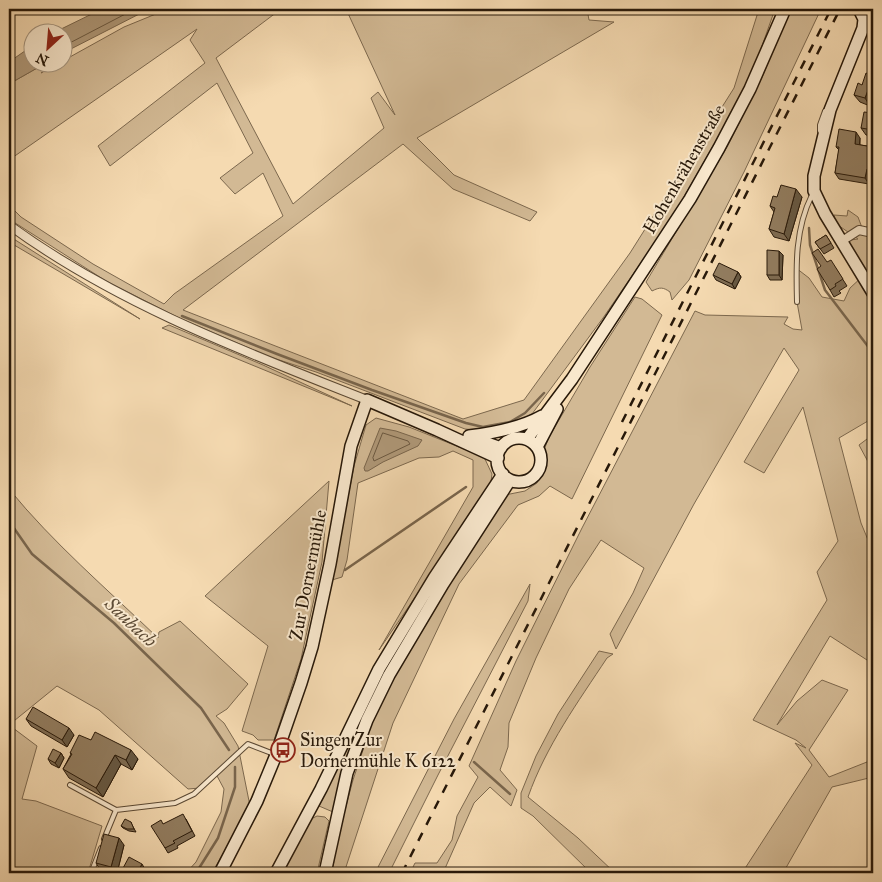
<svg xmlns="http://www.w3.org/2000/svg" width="882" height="882" font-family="'IM FELL Great Primer',serif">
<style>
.green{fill:#d2b994;stroke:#7c684e}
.water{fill:#af9878;stroke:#79654c}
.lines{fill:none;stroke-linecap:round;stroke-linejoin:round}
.shore{stroke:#6b5840;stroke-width:1}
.stream{stroke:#79654c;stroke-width:2.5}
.lane-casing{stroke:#5a4833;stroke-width:6}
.street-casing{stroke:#5a4833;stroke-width:10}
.secondary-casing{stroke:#271809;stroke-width:14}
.lane{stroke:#f8e7cc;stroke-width:4}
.street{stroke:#f8e7cc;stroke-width:8}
.secondary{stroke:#f8e7cc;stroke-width:11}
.rail{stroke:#271809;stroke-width:2.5;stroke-dasharray:9 9;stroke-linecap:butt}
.wall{fill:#7e6c53;stroke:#271809}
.shaded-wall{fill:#665843;stroke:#271809}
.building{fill:#927d60;stroke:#271809}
.labels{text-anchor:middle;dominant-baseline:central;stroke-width:4;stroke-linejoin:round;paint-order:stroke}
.street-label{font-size:18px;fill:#271809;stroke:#f8e7cc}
.poi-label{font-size:18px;fill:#271809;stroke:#f8e7cc;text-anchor:start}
.water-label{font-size:19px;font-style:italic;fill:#5d4b35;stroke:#f8e7cc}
</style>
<rect width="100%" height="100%" fill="#f5dab1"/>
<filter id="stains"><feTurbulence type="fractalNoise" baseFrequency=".004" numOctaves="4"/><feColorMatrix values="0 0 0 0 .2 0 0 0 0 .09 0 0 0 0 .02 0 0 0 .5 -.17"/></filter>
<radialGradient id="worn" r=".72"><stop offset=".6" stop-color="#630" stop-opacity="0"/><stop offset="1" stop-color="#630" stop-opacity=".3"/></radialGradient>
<path class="green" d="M168,9H281L216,58L293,204L384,128L371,98L378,92L395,115L346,9H587L589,20L614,22L417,138L454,175L537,212L530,221L453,189L403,144L183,310L463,419L524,400L630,253L734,88L759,9H775L749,83L673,216L603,318L532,414C511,426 488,432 465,429L316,372L270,357L177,317L106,281L9,219V205L21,217L93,264L164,304L174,294L283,216L263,173L235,194L220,178L253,153L217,83L110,166L98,146L205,63L190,40L197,29L9,160V84L46,63H55L41,73L124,27Z
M790,9H821L744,172L689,280L672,300L670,292C663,287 660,287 652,291L646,282L727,147L763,75Z
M848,210L858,217L864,233L873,236V418L839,438L861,523L873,552V650L867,660L830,636L777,725L797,701L822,680L848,690L809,750L829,777L872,760L873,758V777L832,787L783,873H742L812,765L795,743L806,748L796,740L753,720L827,600L817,572L838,541L803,407L764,473L744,462L799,370L784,348L694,504L616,649L610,634L633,593L644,568L601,540L569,589L536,658L509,723L508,747L500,770L517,790L511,806L490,787L474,803L443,873H410L415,863H437L452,840L457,816L478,777L469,766L516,661L582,528L695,311L705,315L788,317L784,324L793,329L802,330L797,302L796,268L809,278L822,297L844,301L850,288L863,276L842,241L858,239L835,223L834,215L847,216Z
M9,236L140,319L9,242Z
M635,297L642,299L662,315L572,499L550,486L539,496L518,505L459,584L393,723L344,873H332L338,836L353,780L372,723L404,658L505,495L525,491L537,483L545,470L544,450L549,437L590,367Z
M169,325L263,365L352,406L162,328Z
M376,418L409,427L484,457L492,474L490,488L379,650L473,487V460L453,451L439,457L419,458L358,483L347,560L342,577L332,580L354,466L366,425Z
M867,439L873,451V471L859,445Z
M329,481L322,562L301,659L274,740H258L253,735L242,731L268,646L205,596Z
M9,489C53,543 107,589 158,638L159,632L180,621L248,684L227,709L216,716L224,723L238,746L250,806L212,873H186L196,862L221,812L224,789L216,774L200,788L188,789L99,710L57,686L9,725L37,746L22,799L36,801L102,826L88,873H9Z
M530,584L528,601L438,775L389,873H375L454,719Z
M599,651L613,654L607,658C578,702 546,746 528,797L578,838L615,873H591L533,816L521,808V793L536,756L558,714Z
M357,730L343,771L333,812L319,806L350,742Z
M317,816L325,817L329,821L317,873H282L311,819Z"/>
<path class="water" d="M102,9H149L63,53L62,32H55Z
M32,46V62L46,63L9,84V62Z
M380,428L396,431L422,440L418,446L383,462L368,471H365L364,468Z"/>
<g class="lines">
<path class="shore" d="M62,47L135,9
M383,433L408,441L410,444L374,461L373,458Z"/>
<path class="stream" d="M809,228L810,245L825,290L873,353
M868,236L873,238
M182,316L277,354L372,390L466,423L483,427L510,422L525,413L544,393
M9,521L32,554L114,623L201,708L229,750
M345,570L466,487
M474,762L510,794
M196,873L218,838L235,787V767"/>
<g class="lane-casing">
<path id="lane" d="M820,131V125L825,111
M797,302C796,265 795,229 812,195
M70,785L116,810
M104,839L116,810L175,803L194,794L248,744L274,754
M91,873L101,848"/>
</g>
<g class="street-casing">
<path id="street" d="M9,225C117,304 243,351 367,400
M842,241L859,230L873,233"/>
</g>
<g class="secondary-casing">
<path id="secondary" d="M859,9L864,19L863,28L830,110L814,176V191L825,214L873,293
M469,436C493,433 521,428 542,416
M470,437L501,448
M497 460a22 22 0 1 1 44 0a22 22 0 1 1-44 0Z
M527,439L572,379L690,199L719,148L750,89L785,9
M537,447L557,409
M220,873L257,801L276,755L301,683L312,647L330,564L351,446L367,400L437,430L498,458
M276,873L321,789L379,669L434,578L503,474
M325,873L347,773L367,720L389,675L443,584L510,480"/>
</g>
<use href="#lane" class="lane"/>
<use href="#street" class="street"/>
<use href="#secondary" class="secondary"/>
<path class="rail" d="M622,422L831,9
M402,873L840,9"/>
</g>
<path class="wall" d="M873,76V97L870,106L860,102L854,95L862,85Z
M873,113V140L872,138V136L866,135L861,128Z
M860,138V145L873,147V175H871L869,184L839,179L835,173L839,150L836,147Z
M777,197H802L789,241L774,237L769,229L774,212L770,206Z
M826,235L834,248L824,254L815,242Z
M779,251L783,255L782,280H770L767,275Z
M828,262L835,267L847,286L839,291L841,293L834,297L830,290Z
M738,272L741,277L735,289L716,280L713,275Z
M26,719L74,735L67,747L31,726Z
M91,740L138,759L132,770L121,764L103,797L69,778L63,769L71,754L70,753Z
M61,753L64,758L59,768L51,764L48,759Z
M186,819L195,836L177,846L178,848L168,853L165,848L164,824Z
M131,822L132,825L136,832L129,831L123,828L121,826Z
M124,845L117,873H111L101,871L96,863Z"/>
<path class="shaded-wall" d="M868,90L873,97L870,106L865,98Z
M856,132L860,138L859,150L855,144Z
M867,169L871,175L869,184L865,178Z
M796,189L802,197L789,241L784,234Z
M779,251L783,255L782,280L779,275Z
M738,272L741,277L735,289L732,284Z
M69,728L74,735L67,747L62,740Z
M131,750L138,759L132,770L126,760Z
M61,753L64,758L59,768L55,763Z
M115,755L121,764L103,797L96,788Z
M119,838L124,845L117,873H116L111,867Z
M142,864L145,869L143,873H137Z"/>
<path class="building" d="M866,73L873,76V92L868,90L865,98L854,95L858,83L862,85Z
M864,112L873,113V138H872L873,130L861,128Z
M839,129L856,132L855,144L873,147V170L867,169L865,178L835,173L839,147H836Z
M781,185L796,189L784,234L769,229L775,208L770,206L773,196L777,197Z
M826,235L831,243L820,249L815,242Z
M818,249L827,262L831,260L843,279L835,284L836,286L830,290L817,269L821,266L812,253Z
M767,250L779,251V275H767Z
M719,263L738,272L732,284L713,275Z
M33,707L69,728L62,740L26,719Z
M95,732L131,750L126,760L115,755L96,788L63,769L72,754L70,753L79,735L91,740Z
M53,749L61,753L55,763L48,759Z
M183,814L192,831L173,841L175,843L165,848L151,826L161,820L163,824Z
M125,819L131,822L134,829H127L121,826Z
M104,834L119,838L111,867L96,863Z
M129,857L142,864L137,873H128L122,870Z"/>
<defs>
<g id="bus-ring" transform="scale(1.25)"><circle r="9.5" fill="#f8e7cc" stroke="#8f2418" stroke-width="1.5"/><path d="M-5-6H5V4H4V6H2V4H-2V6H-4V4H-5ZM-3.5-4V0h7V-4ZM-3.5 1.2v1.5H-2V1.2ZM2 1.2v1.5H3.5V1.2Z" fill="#8f2418"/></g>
</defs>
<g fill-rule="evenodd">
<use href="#bus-ring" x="283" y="750"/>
</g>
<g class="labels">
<g class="street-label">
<text transform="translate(684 169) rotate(-60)">Hohenkrähenstraße</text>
<text transform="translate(308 575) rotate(-79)">Zur Dornermühle</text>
</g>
<g class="poi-label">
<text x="300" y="740">Singen Zur<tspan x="300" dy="21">Dornermühle K 6122</tspan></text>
</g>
<g class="water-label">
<text transform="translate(131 622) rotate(43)">Saubach</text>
</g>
</g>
<rect width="882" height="882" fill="none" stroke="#f5dab1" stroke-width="30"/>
<rect x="10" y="10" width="862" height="862" fill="none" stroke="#271809" stroke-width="2.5"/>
<rect x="15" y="15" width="852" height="852" fill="none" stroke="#271809"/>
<g transform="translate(48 48) rotate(206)"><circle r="24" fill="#f8e7cc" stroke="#a4947e"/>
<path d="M0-4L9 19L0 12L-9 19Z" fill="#8f2418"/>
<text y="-8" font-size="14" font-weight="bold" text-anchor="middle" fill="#271809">N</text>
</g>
<rect width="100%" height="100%" filter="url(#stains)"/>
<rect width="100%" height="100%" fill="url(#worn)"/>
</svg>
